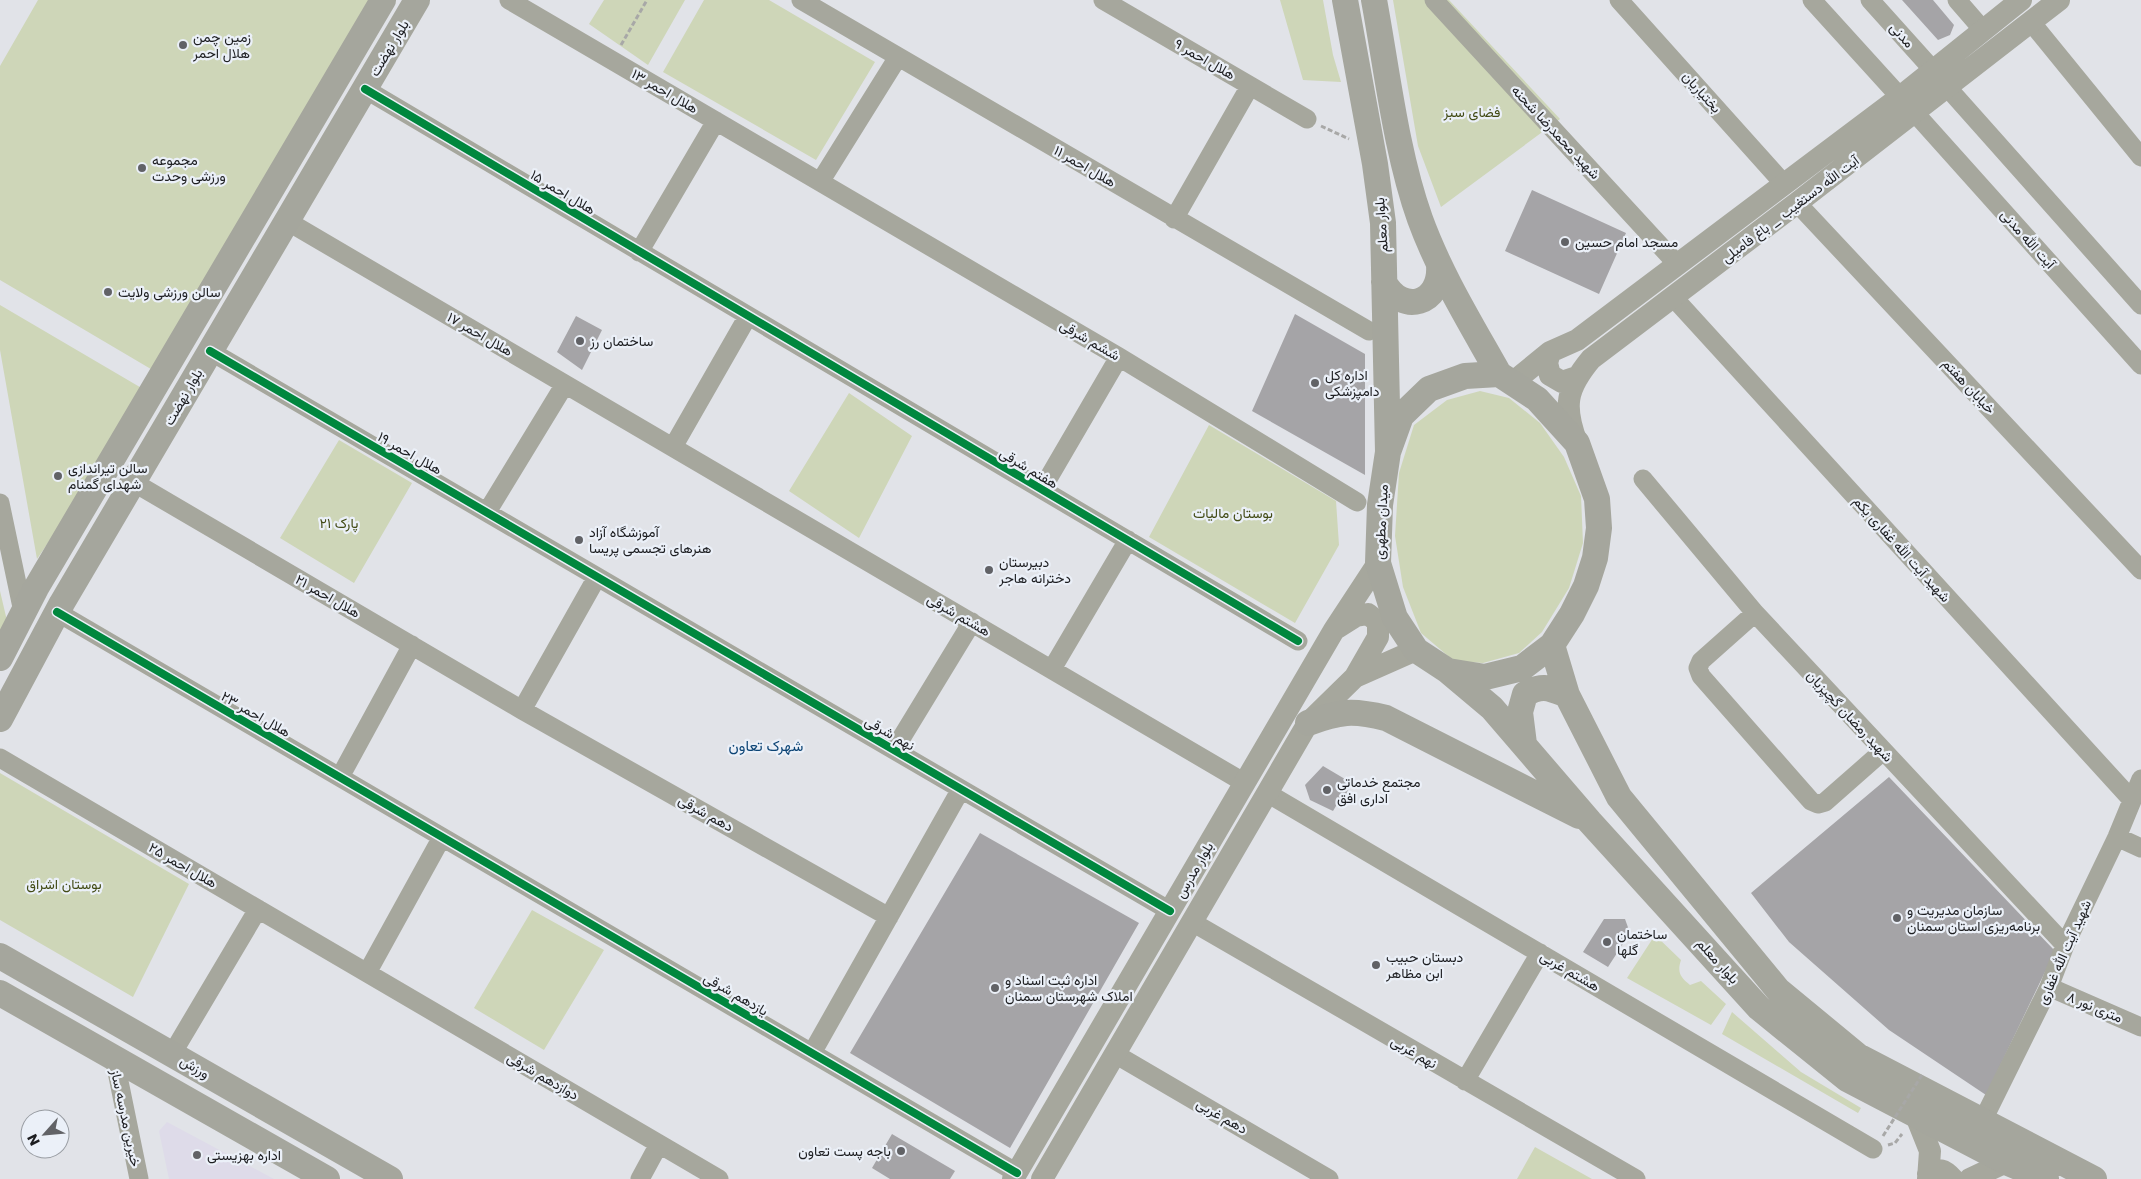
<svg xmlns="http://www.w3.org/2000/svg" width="2141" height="1179" font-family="Poppins,Vazirmatn,sans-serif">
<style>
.commercial{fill:#dedbe9}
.green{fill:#ced6b8}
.building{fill:#a5a4a7}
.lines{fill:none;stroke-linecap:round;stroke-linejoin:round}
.path{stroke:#a8a8a7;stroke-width:3;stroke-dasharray:5 2.5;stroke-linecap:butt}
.minor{stroke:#a6a79d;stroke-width:19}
.tertiary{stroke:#a6a79d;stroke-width:22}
.secondary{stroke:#a5a69d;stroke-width:26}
.path-bridge{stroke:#a8a8a7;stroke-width:3;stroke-dasharray:5 2.5;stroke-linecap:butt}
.cycleway-casing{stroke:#ebf0f8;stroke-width:11}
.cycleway{stroke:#00873e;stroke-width:8}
.poi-dot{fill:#616266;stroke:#ebf0f8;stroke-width:2}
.labels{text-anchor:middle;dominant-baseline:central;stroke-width:4.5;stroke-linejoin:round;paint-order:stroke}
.street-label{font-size:14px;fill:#1c1d20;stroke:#ebf0f8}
.poi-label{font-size:14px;fill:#1c1d20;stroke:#ebf0f8;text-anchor:start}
.park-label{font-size:14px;fill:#424b15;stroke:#ebf0f8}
.neighbourhood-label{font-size:15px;fill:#0b4374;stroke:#ebf0f8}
</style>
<rect width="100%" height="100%" fill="#e1e3e8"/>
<path class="commercial" d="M167,1122L274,1179H169L159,1131Z"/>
<path class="green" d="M38,0H383L161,375L0,280V66Z
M604,0H685L648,65L589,24Z
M704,0H769L875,62L816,160L663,72Z
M1280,0H1323L1333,55L1341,82L1303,80Z
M1393,0H1449L1560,119L1441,207L1418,146Z
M0,305L150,393L37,559L0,350Z
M1480,391L1509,398L1540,423L1564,457L1581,496L1583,543L1569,588L1542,632L1519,653L1483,663L1454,661L1421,633L1403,587L1395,536L1399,473L1414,425L1447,400Z
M849,393L912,436L859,538L789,491Z
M1209,425L1336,501L1339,545L1295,623L1149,537Z
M339,440L412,483L354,583L280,538Z
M0,591L8,625L0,638Z
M0,773L189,884L133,997L0,920Z
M532,910L604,950L544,1050L474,1008Z
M1655,935L1681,960C1677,972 1680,977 1690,985L1701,981L1726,1004L1711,1025L1627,978Z
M1732,1012L1801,1072L1861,1108L1858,1113L1722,1034Z
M1535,1147L1592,1179H1517Z"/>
<path class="building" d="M1902,0H1933L1954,25L1950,35L1938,40Z
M1532,190L1626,233L1599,294L1505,251Z
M1295,314L1365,354V475L1252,411Z
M576,316L602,330L582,370L557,352Z
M1323,766L1350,782L1346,796L1339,801L1333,811L1310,800L1305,785Z
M1889,777L2055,951L1986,1095L1889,1030L1789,942L1751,893Z
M980,833L1139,923L1010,1148L850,1053Z
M1604,919H1625L1630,933L1608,967L1583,952Z
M892,1134L955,1171L950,1179H890L872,1168Z"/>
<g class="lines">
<path class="path" d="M621,45L647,0
M1321,126L1349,139
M1888,1145L1895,1143L1902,1134"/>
<path class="minor" d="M509,0L1119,357L1357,502
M801,0L1369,331
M1103,0L1307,119
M1434,0L1678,265
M1619,0L1784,184
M1812,0L1900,97
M1870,0L1933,70
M1957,0L1983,30
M2031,22L2141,157
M1947,87L2141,305
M365,89L1298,641
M1915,113L2141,365
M820,182L898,57
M1797,203L2141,570
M1174,219L1250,86
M287,221L1245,783
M639,252L716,121
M1673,297L2132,800
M210,351L1170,911
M673,447L748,316
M1643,479L1755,613L2065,945
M133,482L522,710L889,917
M1042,489L1119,357
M0,503L23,612
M487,512L565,384
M57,612L1017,1173
M1755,613L1701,661L1698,668L1701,676L1811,801L1818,804L1825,802L1883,751
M1052,669L1128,540
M522,710L597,577
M894,750L972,622
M0,758L719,1179
M340,777L412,645
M1267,793L1873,1149
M2117,837L2141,848
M1192,922L1636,1179
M367,973L442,837
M2049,987L2141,1027
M812,1053L961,789
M172,1054L258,909
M1115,1054L1329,1179
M114,1057L139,1179
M1465,1081L1540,953
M1982,1122L2049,987L2065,945L2117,837L2141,779
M640,1179L659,1144"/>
<path class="tertiary" d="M1550,352L1547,363L1550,375L1562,382L1577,377
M1512,383L1550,352L1577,340L1900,97L2021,0
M1577,443C1563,406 1566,389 1591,359L1797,203L2059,0
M1337,628L1356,616L1368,614L1378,622V637L1355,677
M1916,1116L1930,1151L1928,1179
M1928,1174C1940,1168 1944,1169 1953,1179
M1013,1179L1334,630L1378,563
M1042,1179L1308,723L1355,677L1416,650
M1970,1179L2006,1162"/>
<path class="secondary" d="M1345,0L1375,164L1383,223L1388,452L1380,505L1378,563L1395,618L1416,650L1448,671L1485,677L1522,668L1552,645L1572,614L1586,586L1595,558L1599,528L1597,499L1577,443L1537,399L1499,374L1465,376L1429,389L1401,416L1388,452
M1374,0C1387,70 1396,152 1420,219C1440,274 1471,324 1499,374
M1384,282C1402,316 1442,304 1439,265
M1552,645L1567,695L1619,797L1778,990L1858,1056L2094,1179
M0,658L36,588L383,0
M1448,671L1492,708L1590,822L1759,1008L1847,1079L2006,1162L2046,1179
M0,719L62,603L417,0
M1308,723C1340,711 1353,710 1386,718L1579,816
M1524,744L1520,712L1525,694C1543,684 1549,688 1567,695
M0,956L390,1179
M0,993L327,1179"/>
<path class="path-bridge" d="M1883,1136L1922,1075"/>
<g class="cycleway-casing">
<path id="cycleway" d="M365,89L1298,641
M210,351L1170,911
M57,612L1017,1173"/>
</g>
<use href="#cycleway" class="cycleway"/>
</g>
<g class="poi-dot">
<circle cx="183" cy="45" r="5"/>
<circle cx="142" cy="168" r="5"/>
<circle cx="1565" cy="242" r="5"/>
<circle cx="108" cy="292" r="5"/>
<circle cx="580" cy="341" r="5"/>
<circle cx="1315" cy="383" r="5"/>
<circle cx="58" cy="476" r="5"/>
<circle cx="579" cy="540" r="5"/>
<circle cx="989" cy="570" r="5"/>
<circle cx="1327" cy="790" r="5"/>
<circle cx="1897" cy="918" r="5"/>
<circle cx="1607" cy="942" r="5"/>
<circle cx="1376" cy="965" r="5"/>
<circle cx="995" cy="988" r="5"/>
<circle cx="901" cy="1151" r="5"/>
<circle cx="197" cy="1155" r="5"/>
</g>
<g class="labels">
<g class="street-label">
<text transform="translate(1902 35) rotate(48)">مدنی</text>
<text transform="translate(389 48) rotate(-59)">بلوار نهضت</text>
<text transform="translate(1205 59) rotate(30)">هلال احمر ۹</text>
<text transform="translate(665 91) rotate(30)">هلال احمر ۱۳</text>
<text transform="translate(1702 92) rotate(48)">بختیاریان</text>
<text transform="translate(1556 132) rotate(47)">شهید محمدرضا شحنه</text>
<text transform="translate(1085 166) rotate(30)">هلال احمر ۱۱</text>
<text transform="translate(563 192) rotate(31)">هلال احمر ۱۵</text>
<text transform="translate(1790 209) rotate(-37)">آیت الله دستغیب _ باغ فامیلی</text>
<text transform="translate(1381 225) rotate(-94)">بلوار معلم</text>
<text transform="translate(2028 239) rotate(48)">آیت الله مدنی</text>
<text transform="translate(480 334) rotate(30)">هلال احمر ۱۷</text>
<text transform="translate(1090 340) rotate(30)">ششم شرقی</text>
<text transform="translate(1969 386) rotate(47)">خیابان هفتم</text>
<text transform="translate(183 397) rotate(-60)">بلوار نهضت</text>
<text transform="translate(410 453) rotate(30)">هلال احمر ۱۹</text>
<text transform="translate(1029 468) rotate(31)">هفتم شرقی</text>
<text transform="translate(1381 522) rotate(-87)">میدان مطهری</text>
<text transform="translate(1902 549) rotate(48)">شهید آیت الله غفاری یکم</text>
<text transform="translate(328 596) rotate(30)">هلال احمر ۲۱</text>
<text transform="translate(959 615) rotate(30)">هشتم شرقی</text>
<text transform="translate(256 714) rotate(30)">هلال احمر ۲۳</text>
<text transform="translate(1850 716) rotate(47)">شهید رمضان گچپزیان</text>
<text transform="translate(890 733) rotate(30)">نهم شرقی</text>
<text transform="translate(706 813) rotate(29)">دهم شرقی</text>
<text transform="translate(183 865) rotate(30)">هلال احمر ۲۵</text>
<text transform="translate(1194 870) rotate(-60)">بلوار مدرس</text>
<text transform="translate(2064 952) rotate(-66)">شهید آیت الله غفاری</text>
<text transform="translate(1718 961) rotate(48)">بلوار معلم</text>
<text transform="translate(1570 971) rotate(30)">هشتم غربی</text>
<text transform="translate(736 994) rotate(30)">یازدهم شرقی</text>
<text transform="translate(2095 1007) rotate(23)">۸ متری نور</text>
<text transform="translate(1414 1052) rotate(30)">نهم غربی</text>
<text transform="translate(195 1067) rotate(30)">ورزش</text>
<text transform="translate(543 1076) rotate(30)">دوازدهم شرقی</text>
<text transform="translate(1222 1116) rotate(30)">دهم غربی</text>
<text transform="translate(126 1118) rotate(78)">خیرین مدرسه ساز</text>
</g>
<g class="poi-label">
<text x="193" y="37">زمین چمن<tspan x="193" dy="16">هلال احمر</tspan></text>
<text x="152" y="160">مجموعه<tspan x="152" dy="16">ورزشی وحدت</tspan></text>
<text x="1575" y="242">مسجد امام حسین</text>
<text x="118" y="292">سالن ورزشی ولایت</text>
<text x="590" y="341">ساختمان رز</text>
<text x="1325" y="375">اداره کل<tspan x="1325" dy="16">دامپزشکی</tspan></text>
<text x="68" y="468">سالن تیراندازی<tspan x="68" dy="16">شهدای گمنام</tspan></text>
<text x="589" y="532">آموزشگاه آزاد<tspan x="589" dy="16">هنرهای تجسمی پریسا</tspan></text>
<text x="999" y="562">دبیرستان<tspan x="999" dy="16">دخترانه هاجر</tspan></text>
<text x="1337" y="782">مجتمع خدماتی<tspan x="1337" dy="16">اداری افق</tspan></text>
<text x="1907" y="910">سازمان مدیریت و<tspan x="1907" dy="16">برنامه‌ریزی استان سمنان</tspan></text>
<text x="1617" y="934">ساختمان<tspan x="1617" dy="16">گلها</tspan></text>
<text x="1386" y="957">دبستان حبیب<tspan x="1386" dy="16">ابن مظاهر</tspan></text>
<text x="1005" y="980">اداره ثبت اسناد و<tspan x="1005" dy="16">املاک شهرستان سمنان</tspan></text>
<text x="891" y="1151" text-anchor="end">باجه پست تعاون</text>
<text x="207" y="1155">اداره بهزیستی</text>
</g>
<g class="park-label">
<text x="1472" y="112">فضای سبز</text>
<text x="1233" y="513">بوستان مالیات</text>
<text x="339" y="523">پارک ۲۱</text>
<text x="64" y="884">بوستان اشراق</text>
</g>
<g class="neighbourhood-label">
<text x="766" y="745">شهرک تعاون</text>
</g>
</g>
<g transform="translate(45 1134) rotate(243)"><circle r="24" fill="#ebf0f8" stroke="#989ca2"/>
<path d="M0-4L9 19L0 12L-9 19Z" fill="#616266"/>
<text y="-8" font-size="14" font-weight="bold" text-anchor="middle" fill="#1c1d20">N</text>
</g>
</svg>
